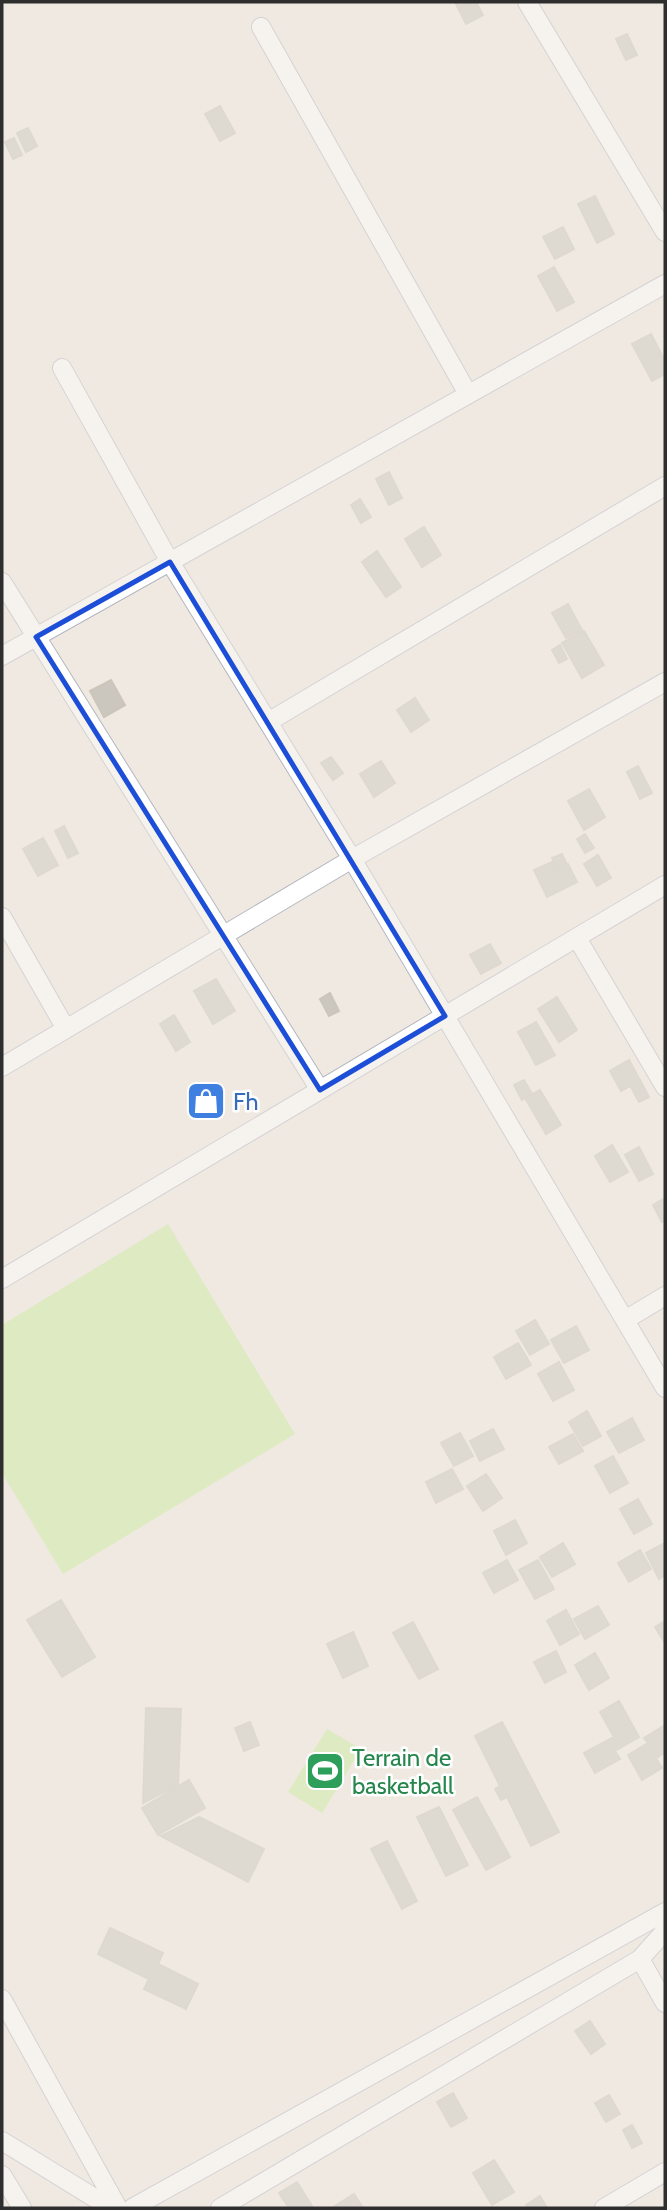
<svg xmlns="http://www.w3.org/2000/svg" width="667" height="2210" font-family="Cabin,sans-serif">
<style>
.pitch{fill:#c9ec9a}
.building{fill:#cbc7bf;stroke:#cbc5ba;stroke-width:2}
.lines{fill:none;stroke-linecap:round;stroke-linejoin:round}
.minor-casing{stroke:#b4b7c1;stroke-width:20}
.minor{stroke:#fff;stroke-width:18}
.marked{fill:none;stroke:#1d4ed8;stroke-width:5;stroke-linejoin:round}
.labels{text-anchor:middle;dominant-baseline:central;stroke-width:5;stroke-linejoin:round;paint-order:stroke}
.shop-label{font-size:24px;fill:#366cbe;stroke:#fff;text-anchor:start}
.leisure-label{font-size:24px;fill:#27864d;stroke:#fff;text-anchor:start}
</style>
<rect width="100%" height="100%" fill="#efe9e1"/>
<path class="pitch" d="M168,1224L295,1434L63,1574L2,1473V1325Z
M327,1729L361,1749L322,1813L288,1792Z"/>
<path class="building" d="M455,2H476L483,15L466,24Z
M627,34L637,55L626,60L616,39Z
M220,106L235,133L220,141L205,114Z
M28,128L37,146L26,152L17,133Z
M14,138L22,155L13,159L5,142Z
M595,196L614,234L597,243L578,204Z
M563,227L574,249L555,259L543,237Z
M554,267L574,302L557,311L538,276Z
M651,334L665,361V374L652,381L632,344Z
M389,472L402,498L389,505L376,479Z
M360,499L371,517L361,523L351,505Z
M424,527L441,555L422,567L405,539Z
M377,551L401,587L386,597L362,562Z
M568,604L582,630L566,638L552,613Z
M584,631L604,665L582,678L562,643Z
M560,645L567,659L559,663L552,650Z
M111,680L125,705L104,717L90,691Z
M415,698L429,720L411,732L397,710Z
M331,757L343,773L333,780L321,763Z
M381,761L395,783L374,797L360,774Z
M638,766L652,793L640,799L627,772Z
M589,789L605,817L584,830L568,801Z
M64,826L78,853L68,858L55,831Z
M585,834L594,848L585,853L577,839Z
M43,838L58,865L38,876L23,849Z
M562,854L567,865L557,869L552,858Z
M598,855L611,878L597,886L584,864Z
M554,861L567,887L547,897L534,870Z
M568,864L577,882L567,887L558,869Z
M490,944L501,963L481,974L470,955Z
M216,979L235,1011L213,1024L194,991Z
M330,993L339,1011L329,1016L320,999Z
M557,997L577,1030L559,1042L538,1009Z
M174,1015L190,1042L176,1051L160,1024Z
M536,1022L555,1055L536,1065L518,1032Z
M629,1060L640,1080L621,1091L610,1071Z
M524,1080L532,1094L522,1100L514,1085Z
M640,1080L649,1097L639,1102L630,1085Z
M540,1090L561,1125L546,1134L525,1098Z
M612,1145L628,1172L610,1182L595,1156Z
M639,1147L653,1174L639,1181L625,1155Z
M663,1199L665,1204V1221L662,1222L653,1205Z
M535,1320L549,1344L530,1355L516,1331Z
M576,1326L589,1350L564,1363L551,1340Z
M518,1343L531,1365L506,1379L494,1357Z
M559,1362L574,1390L553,1401L538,1374Z
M587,1411L601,1436L583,1446L569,1422Z
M632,1418L644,1440L619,1453L607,1432Z
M493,1429L504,1449L480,1461L470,1441Z
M460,1433L473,1456L454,1466L441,1443Z
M573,1434L583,1451L559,1464L549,1447Z
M613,1456L628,1483L610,1493L595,1466Z
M452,1469L463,1489L436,1503L426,1482Z
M486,1474L502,1498L483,1511L467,1486Z
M638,1499L652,1524L634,1534L620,1509Z
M515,1520L527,1543L506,1555L494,1531Z
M563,1543L575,1564L552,1577L540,1557Z
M665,1543V1575L659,1579L646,1553Z
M640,1550L651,1569L629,1582L618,1563Z
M507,1560L518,1580L494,1593L483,1573Z
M538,1560L554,1589L535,1599L519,1570Z
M61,1600L95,1657L62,1677L27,1620Z
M598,1606L609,1625L585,1639L574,1619Z
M566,1610L579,1634L560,1645L547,1621Z
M665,1621V1643L655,1627Z
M413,1622L438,1669L419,1679L393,1633Z
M353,1632L368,1666L343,1678L327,1644Z
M556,1651L566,1672L545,1683L534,1662Z
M595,1653L609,1678L589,1690L575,1665Z
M619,1701L639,1737L615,1751L620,1759L595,1773L584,1753L614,1737L600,1712Z
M146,1708L181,1709L178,1785L143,1803Z
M250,1722L259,1745L244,1751L235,1728Z
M502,1722L559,1832L531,1846L507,1797L501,1800L495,1789L500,1786L475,1736Z
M665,1725V1753L656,1758L662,1768L642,1780L628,1755L648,1743L644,1738Z
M189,1780L205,1808L158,1835L142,1808Z
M477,1797L510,1857L486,1870L453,1810Z
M439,1807L468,1865L446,1876L417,1817Z
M199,1817L264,1849L248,1882L161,1836Z
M387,1841L417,1901L402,1909L371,1849Z
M110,1928L163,1953L158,1964L198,1984L186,2009L144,1989L149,1979L98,1954Z
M590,2021L605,2044L591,2054L575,2031Z
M453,2093L467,2118L451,2127L437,2102Z
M609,2095L620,2114L606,2122L595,2103Z
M632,2125L642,2143L632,2148L623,2130Z
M494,2160L514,2192L492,2205L473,2173Z
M297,2182L312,2206L309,2208H289L279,2193Z
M354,2194L363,2208H332Z
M540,2196L547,2208H528L526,2205Z"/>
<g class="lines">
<g class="minor-casing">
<path id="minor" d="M527,2L665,232
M261,27L468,394
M62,368L170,562L352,859L665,1388
M2,582L320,1090
M2,656L665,284
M268,722L665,486
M2,917L66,1029
M577,938L665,1087
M2,1067L352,859L665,682
M2,1279L665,885
M625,1320L665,1296
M640,1959L665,2003
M2,1999L118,2208
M2,2141L111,2208
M2,2175L22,2208
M132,2208L665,1912
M220,2208L640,1959L665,1931
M604,2208L665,2172"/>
</g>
<use href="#minor" class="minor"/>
</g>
<path d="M0 0H667V2210H0ZM170,562L445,1016L320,1090L36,637Z" fill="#efe9e1" fill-opacity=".55" fill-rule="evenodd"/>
<path class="marked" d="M170,562L445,1016L320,1090L36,637Z"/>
<defs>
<g id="shop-square" transform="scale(2.0125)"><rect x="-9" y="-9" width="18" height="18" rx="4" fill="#3f7fe0" stroke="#fff"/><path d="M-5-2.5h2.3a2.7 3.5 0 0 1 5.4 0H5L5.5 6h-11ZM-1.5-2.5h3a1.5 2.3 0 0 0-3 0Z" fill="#fff"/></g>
<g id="stadium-square" transform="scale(2.0125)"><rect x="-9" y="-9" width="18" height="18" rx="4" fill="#2e9e5b" stroke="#fff"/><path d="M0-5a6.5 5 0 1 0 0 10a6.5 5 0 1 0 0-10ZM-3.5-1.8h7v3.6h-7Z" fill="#fff"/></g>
</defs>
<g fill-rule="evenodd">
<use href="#shop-square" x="206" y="1101"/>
<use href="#stadium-square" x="325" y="1771"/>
</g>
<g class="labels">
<g class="shop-label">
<text x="233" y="1101">Fh</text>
</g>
<g class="leisure-label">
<text x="352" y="1757">Terrain de<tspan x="352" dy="28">basketball</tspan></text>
</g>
</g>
<rect width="667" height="2210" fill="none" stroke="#2e2e2e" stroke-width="7"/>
</svg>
